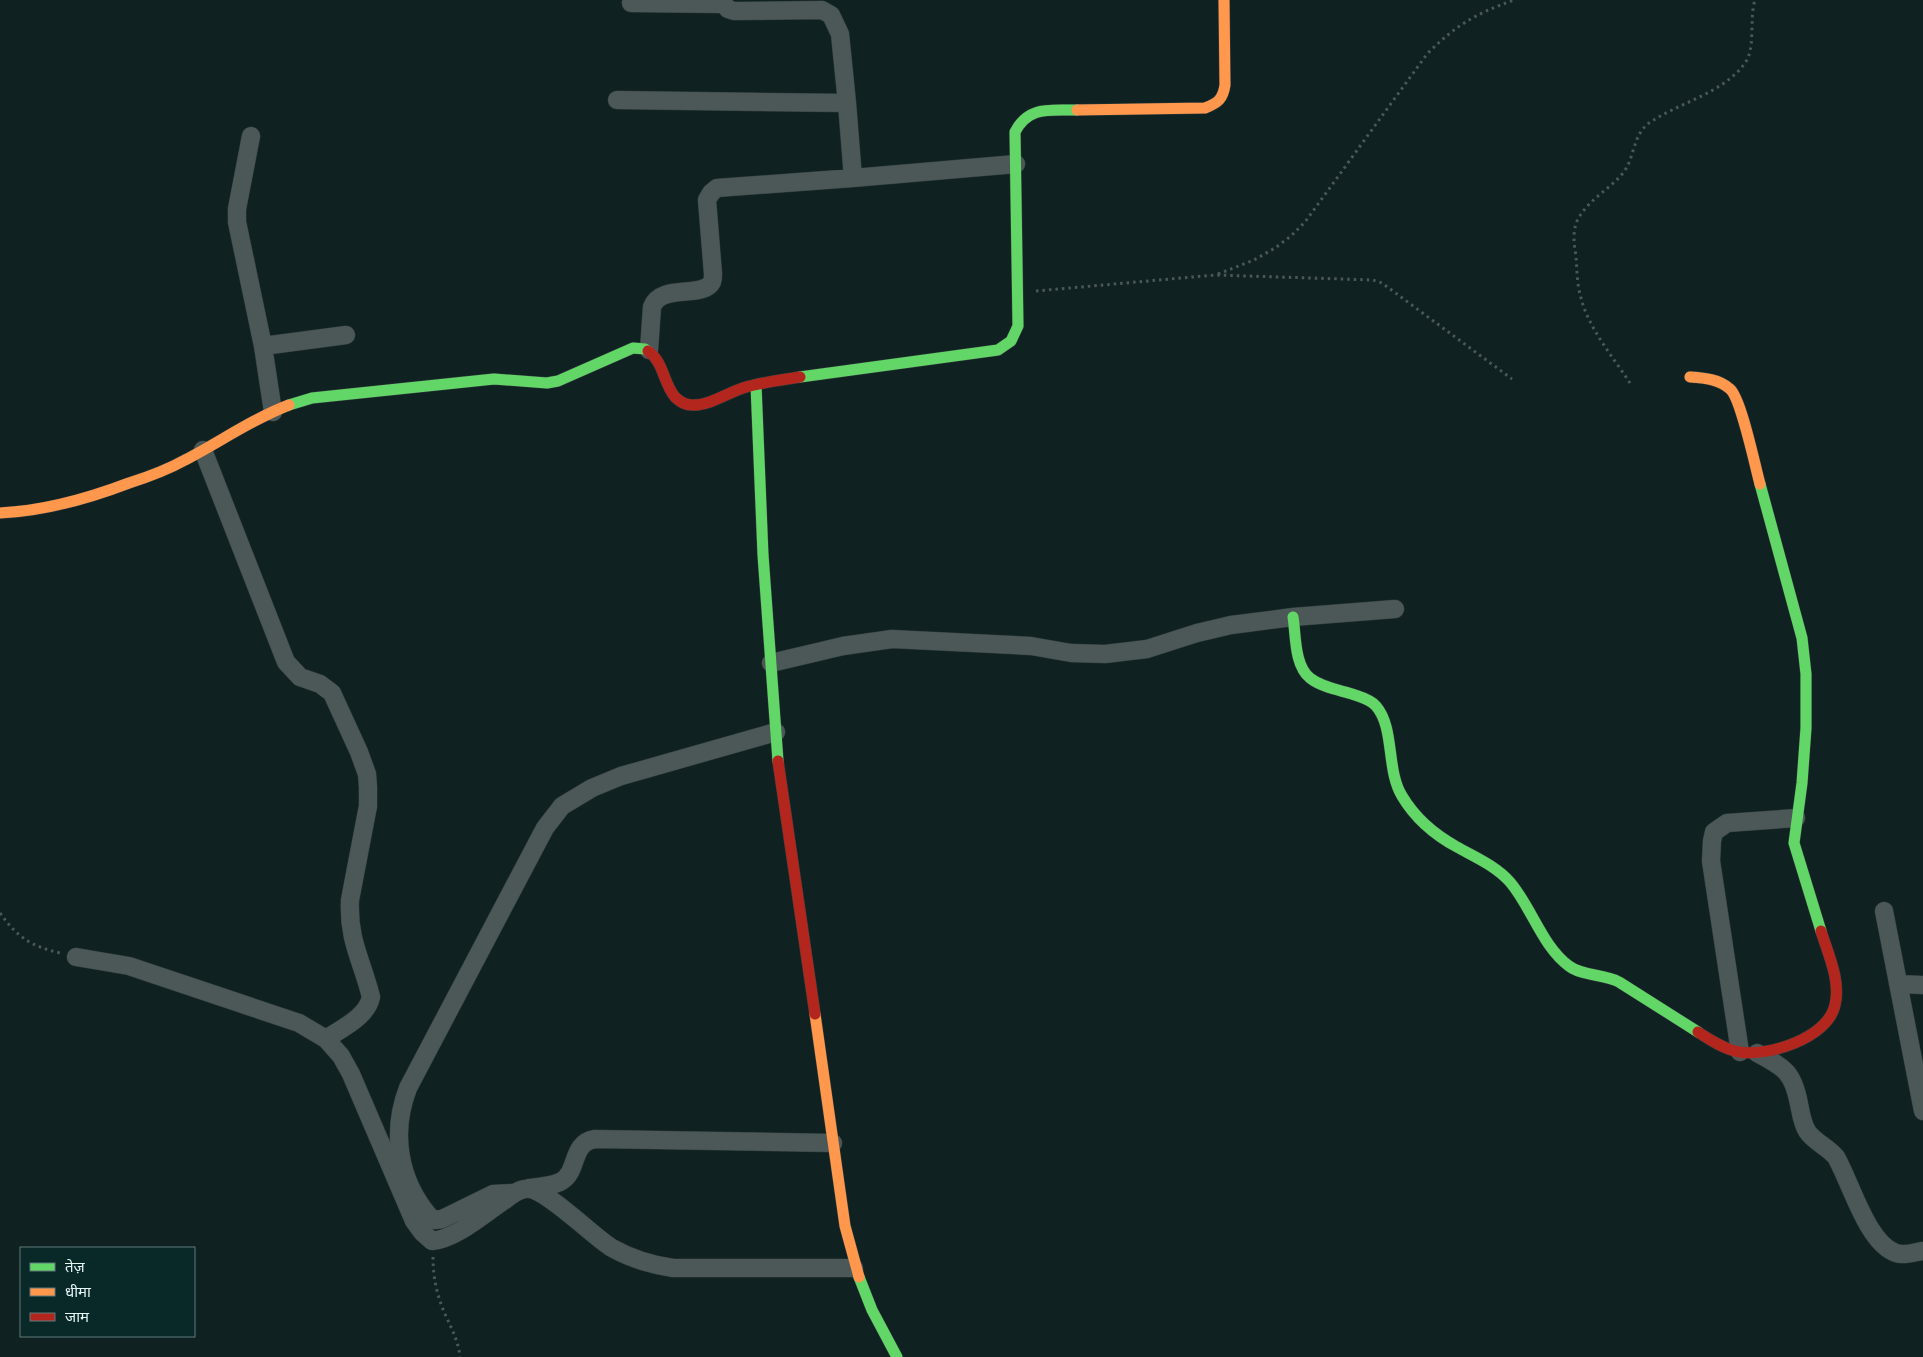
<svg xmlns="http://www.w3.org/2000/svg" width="1923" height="1357" font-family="'Asap Condensed','Noto Sans Devanagari',sans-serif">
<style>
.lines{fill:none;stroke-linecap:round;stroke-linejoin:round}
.street-casing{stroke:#313d3d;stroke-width:19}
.fast-casing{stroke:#313d3d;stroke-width:12}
.slow-casing{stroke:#313d3d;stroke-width:12}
.jam-casing{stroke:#313d3d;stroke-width:12}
.path{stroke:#4c5857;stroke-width:3;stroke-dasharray:2.5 4;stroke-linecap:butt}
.street{stroke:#4c5858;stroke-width:18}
.fast{stroke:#63d668;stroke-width:11}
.slow{stroke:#ff974d;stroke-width:11}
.jam{stroke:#b3261e;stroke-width:11}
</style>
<rect width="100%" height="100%" fill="#102121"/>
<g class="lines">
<g class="street-casing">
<path id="street" d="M720,0L728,9L734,11L822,10L831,15L840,34L847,103L853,178
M631,3L722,4
M617,100L847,103
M251,136L237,209V222L263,346L273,412
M263,346L346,335
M649,350L652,307C661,283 703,299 712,282C713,279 713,276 713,274L707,200L711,193L717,188L853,178L1016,164
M203,450L286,662L300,677L320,684L332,693L359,752L367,774L368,787V806L350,900C348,941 362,960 371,997C367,1017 342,1028 326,1039
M771,663L843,646L892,639L1031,646L1071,653L1105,654L1147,649L1197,633L1231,625L1293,617L1395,609
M1884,911L1923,1111
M76,957L129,966L299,1023L326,1039L341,1056L351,1074L414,1221L422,1232L432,1241C456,1239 485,1213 505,1200C510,1196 517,1190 525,1189C543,1185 593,1237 612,1248C630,1258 652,1265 673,1268H854
M1898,984L1923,985
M1740,1052L1711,861L1712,841L1714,832L1727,823L1796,818
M1757,1053C1785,1068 1793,1072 1799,1104C1801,1113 1802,1123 1807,1131C1814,1142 1828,1147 1836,1157C1851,1183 1867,1243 1896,1253C1904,1256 1915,1252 1923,1251
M529,1188C538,1187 551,1186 560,1182C579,1173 570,1143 595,1139L833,1143
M511,1193L493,1194L442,1219L435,1220L430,1217C398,1180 391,1132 408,1088L545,828L562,806L592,788L621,776L776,732"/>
</g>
<g class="fast-casing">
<path id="fast" d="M800,377L998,350L1011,341L1018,326L1015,132C1029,105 1051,111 1077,110
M756,385L763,555L778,761
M289,405L312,398L494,379L547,383L558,381L633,348L645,349L648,351
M1760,484L1802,638L1806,674V728L1802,783L1794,843L1821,931
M1293,617C1296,635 1294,665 1310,678C1321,687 1339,690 1352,694C1360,697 1370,699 1376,706C1395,728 1386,770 1402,796C1415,818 1435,835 1457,847C1475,857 1496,866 1510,882C1532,908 1542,946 1569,966C1582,976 1604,974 1619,982L1698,1032
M859,1277L872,1310L897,1357"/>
</g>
<g class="slow-casing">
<path id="slow" d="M1077,110L1205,108C1218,103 1223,99 1225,85L1224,0
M1690,377C1704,378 1719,379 1730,389C1741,398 1755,466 1760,484
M0,513C45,511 87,499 129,483C148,477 167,470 185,460C220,442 252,419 289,405
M815,1014L845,1226L859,1277"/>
</g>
<g class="jam-casing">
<path id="jam" d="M648,351C664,362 663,383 675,397C680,402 685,405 692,405C709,406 727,393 743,388C762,382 781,380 800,377
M778,761L815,1014
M1698,1032C1710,1040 1724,1049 1739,1052C1768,1057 1828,1038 1835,1005C1841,981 1828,954 1821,931"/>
</g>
<path class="path" d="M1218,274L1254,260L1275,248L1291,236L1305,222L1427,54C1456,25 1475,14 1514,0
M1036,291L1215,275L1373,280L1382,283L1512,379
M1630,383C1613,357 1589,329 1581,298C1577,285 1577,270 1576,256C1574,244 1572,231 1578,219C1589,199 1609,190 1623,173C1635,158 1632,136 1649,123C1678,103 1724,93 1745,63C1756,48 1749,18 1755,0
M0,913C18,938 31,946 60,953
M433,1257C433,1272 435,1286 440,1301C446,1320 458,1336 460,1357"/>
<use href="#street" class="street"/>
<use href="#fast" class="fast"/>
<use href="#slow" class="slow"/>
<use href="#jam" class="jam"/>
</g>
<rect x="20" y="1247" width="175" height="90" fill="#092828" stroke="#617a7a"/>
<rect x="30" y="1263" width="25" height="8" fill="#63d668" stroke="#617a7a"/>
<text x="65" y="1272" font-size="15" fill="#e4f5f4">तेज़</text>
<rect x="30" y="1288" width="25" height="8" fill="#ff974d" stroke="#617a7a"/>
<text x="65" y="1297" font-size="15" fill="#e4f5f4">धीमा</text>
<rect x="30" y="1313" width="25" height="8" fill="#b3261e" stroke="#617a7a"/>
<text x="65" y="1322" font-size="15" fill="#e4f5f4">जाम</text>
</svg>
